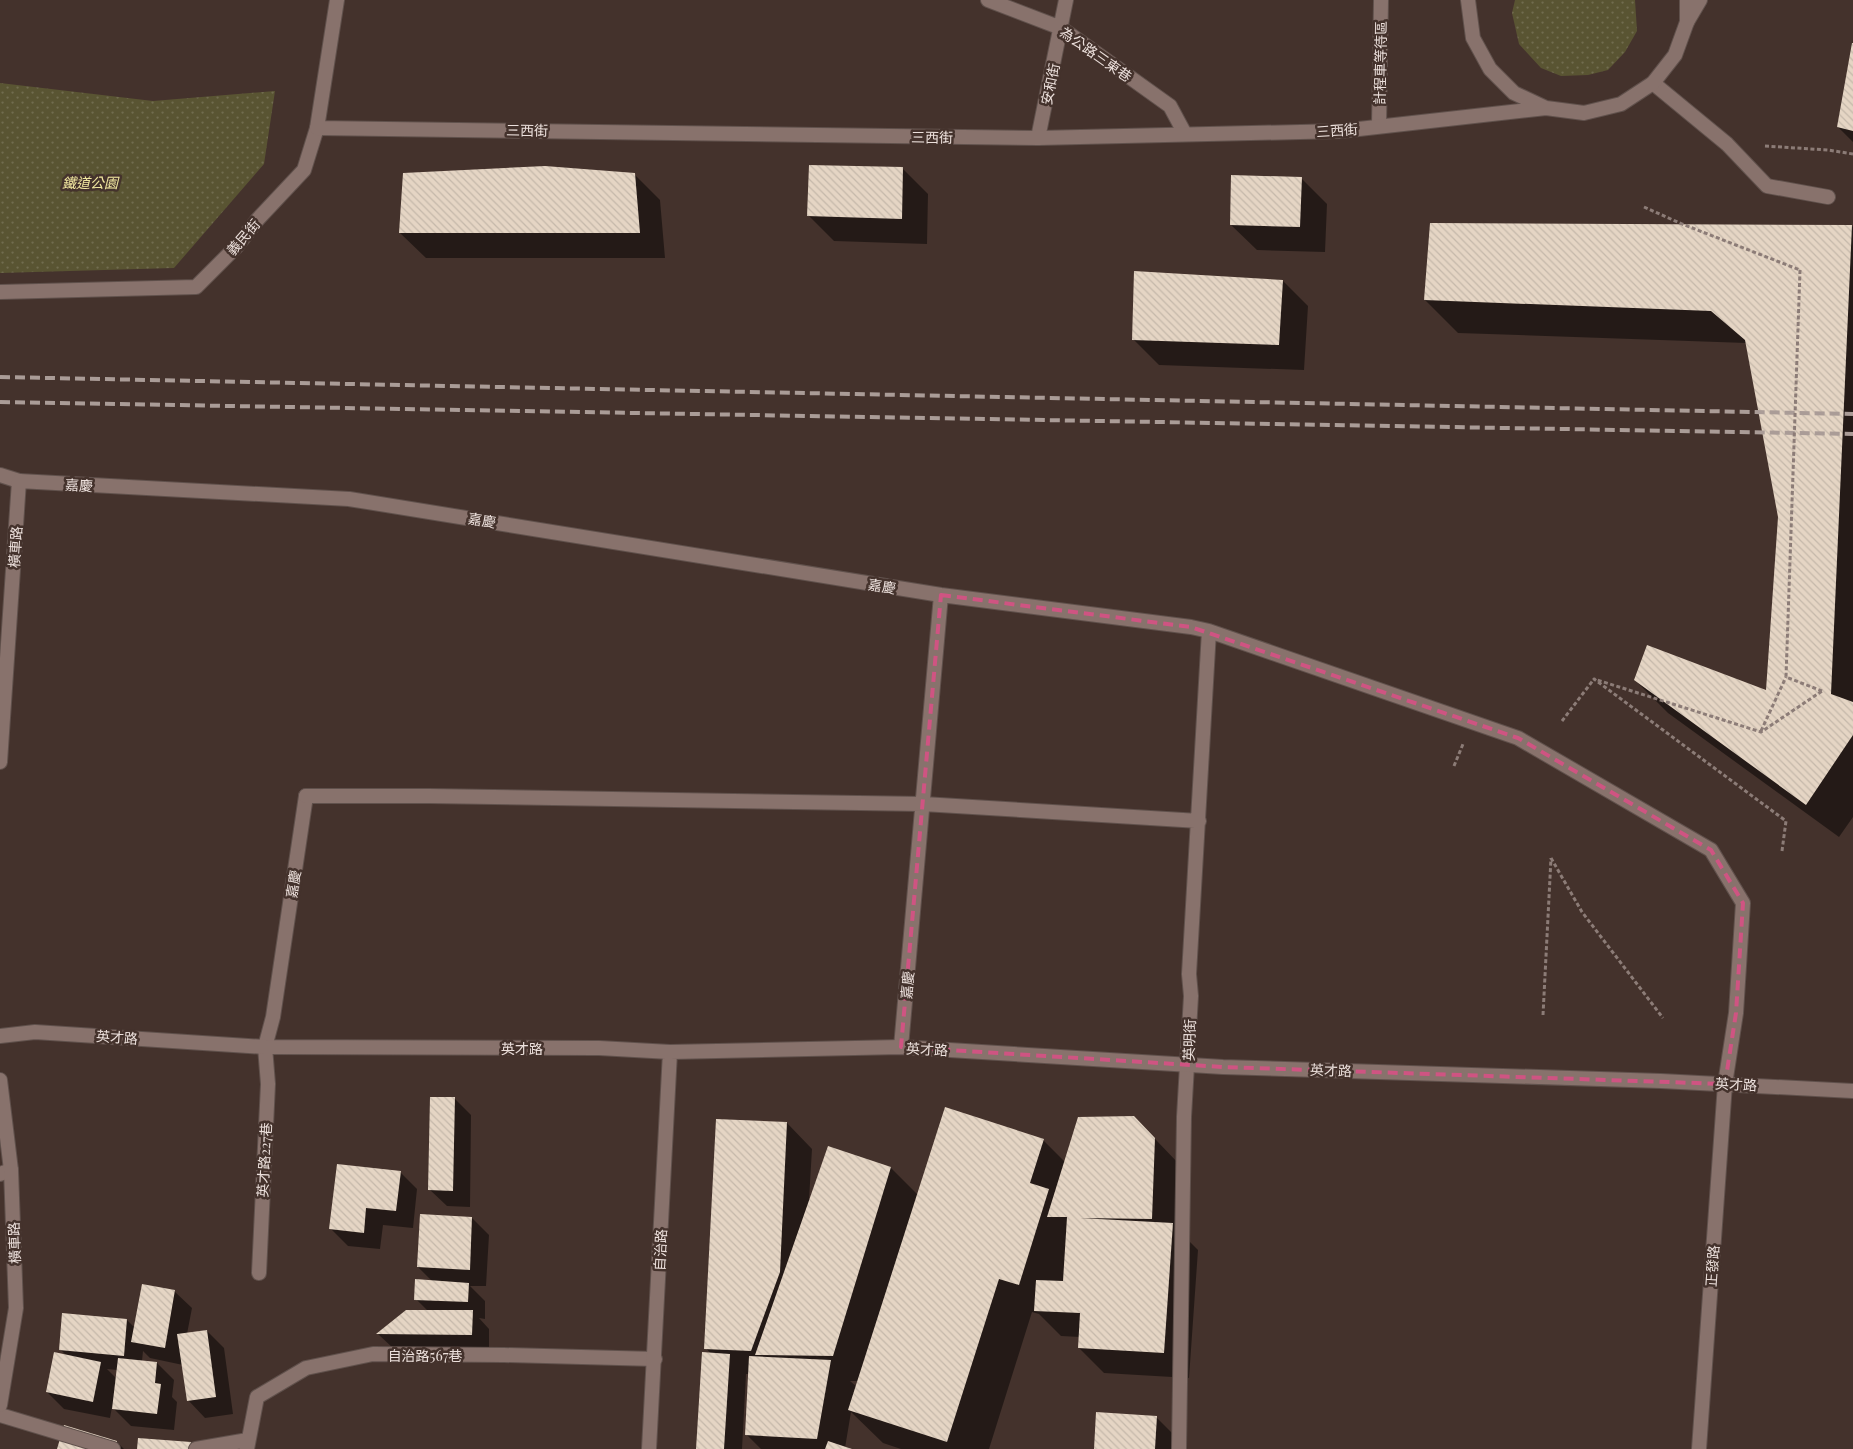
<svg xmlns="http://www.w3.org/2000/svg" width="1853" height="1449" font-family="'Playfair Display','Noto Sans TC',serif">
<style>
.grass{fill:url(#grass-dots)}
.shadow{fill:#0007;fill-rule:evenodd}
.building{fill:url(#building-back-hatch)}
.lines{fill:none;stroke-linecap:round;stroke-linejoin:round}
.service-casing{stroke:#60514c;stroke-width:16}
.minor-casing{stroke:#60514c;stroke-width:16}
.tertiary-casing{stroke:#60514c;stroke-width:16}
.path{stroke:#8c7c77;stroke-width:3;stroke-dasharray:4 2.5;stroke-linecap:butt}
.service{stroke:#88726c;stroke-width:14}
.minor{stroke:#88726c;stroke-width:14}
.tertiary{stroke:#88726c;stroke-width:14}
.rail{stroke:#aa9c97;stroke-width:4;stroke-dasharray:10 5;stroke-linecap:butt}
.path-bridge{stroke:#8c7c77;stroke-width:3;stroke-dasharray:4 2.5;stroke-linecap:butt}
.marked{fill:none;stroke:#cf5482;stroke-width:4;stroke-dasharray:10 6;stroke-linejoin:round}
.labels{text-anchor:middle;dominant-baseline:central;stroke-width:5;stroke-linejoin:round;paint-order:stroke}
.street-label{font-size:14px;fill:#ece0dc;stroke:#44322c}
.park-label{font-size:14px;font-style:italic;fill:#f1e7a0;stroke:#44322c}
</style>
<defs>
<pattern id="grass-dots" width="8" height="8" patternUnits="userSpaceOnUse" patternTransform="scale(1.25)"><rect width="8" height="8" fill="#595432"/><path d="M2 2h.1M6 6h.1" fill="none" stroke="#716c4f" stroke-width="1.8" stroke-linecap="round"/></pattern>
<pattern id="building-back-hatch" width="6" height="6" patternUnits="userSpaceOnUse" patternTransform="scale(1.25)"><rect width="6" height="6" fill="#e5d5c4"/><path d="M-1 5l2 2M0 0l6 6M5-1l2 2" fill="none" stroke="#c5b8aa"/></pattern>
</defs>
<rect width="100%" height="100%" fill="#44322c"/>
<path class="grass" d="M1515,0H1635L1637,31L1625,52L1608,70L1588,75L1561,76L1541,68L1519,44L1512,13Z
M0,83L153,101L275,91L264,164L174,268L0,273Z"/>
<path class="shadow" d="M1853,44V142L1838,127Z
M902,168L928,194L927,244L834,241L809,216Z
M634,174L660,200L665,258H426L400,233Z
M1301,178L1327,204L1325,252L1257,250L1231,225Z
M1852,226L1853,227V817L1839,837L1668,713L1635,680L1767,692L1779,517L1746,343L1458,333L1425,300Z
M1283,281L1308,306L1304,370L1159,365L1133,339Z
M454,1098L471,1115L470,1207L447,1206L429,1189Z
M1134,1117L1180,1165L1178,1230L1198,1250L1189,1378L1104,1373L1079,1348L1080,1337L1061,1336L1039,1314L1032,1312L989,1449H901L883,1443L851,1412L845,1448L849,1449H761L746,1434L749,1374H746L742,1449H697L711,1354L706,1348L787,1123L812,1149L809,1200L891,1168L918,1195L1043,1140L1065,1162ZM850,1381H859L857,1387Z
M400,1172L417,1189L413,1228L383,1225L380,1249L348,1246L331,1229Z
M472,1218L489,1235L486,1286H470L485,1301V1319L479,1318L489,1329V1351L395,1350L378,1334L428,1311L416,1299L433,1282L418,1267Z
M174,1291L192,1308L187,1334L207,1331L224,1348L233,1414L205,1418L188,1400L183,1365L150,1358L143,1351L142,1361L157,1363L174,1380L172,1397L177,1402L174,1430L131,1426L112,1407L110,1418L64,1409L47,1392L67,1356L60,1349L127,1320L135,1328ZM107,1369L118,1370L117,1379Z
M1156,1417L1173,1434V1449H1096Z
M117,1442L124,1449H59Z"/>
<path class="building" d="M1852,43H1853V131L1837,127Z
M809,165L903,167L902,219L807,216Z
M545,166L635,173L640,233H399L403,173Z
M1231,175L1302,177L1300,227L1230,225Z
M1430,223L1852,225L1831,694L1853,702V735L1806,805L1634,680L1647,645L1766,690L1778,517L1745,340L1711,311L1424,300Z
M1134,271L1283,280L1279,345L1132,340Z
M430,1097H455L453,1191L428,1190Z
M945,1107L1044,1139L1030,1183L1049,1189L1019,1285L999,1279L947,1442L848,1410Z
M1134,1116L1155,1138L1152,1219L1080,1218L1173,1223L1164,1353L1078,1348L1080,1313L1034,1311L1036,1280L1063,1281L1067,1217H1047L1078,1117Z
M716,1119L787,1122L780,1272L751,1351L704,1349Z
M828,1146L891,1167L833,1356L755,1355Z
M337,1164L401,1171L396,1211L366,1208L364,1233L329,1229Z
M420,1214L472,1217L470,1270L417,1267Z
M415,1279L469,1283L468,1302L414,1300Z
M142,1284L175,1290L165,1348L131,1342Z
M406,1310H473L472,1335L376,1334Z
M62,1313L127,1319L124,1356L59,1350Z
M207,1330L216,1397L187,1401L177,1334Z
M54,1352L101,1362L93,1402L46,1392Z
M702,1352L730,1354L724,1449H696Z
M749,1356L831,1360L817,1439L745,1435Z
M118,1358L157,1362L155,1383L161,1384L157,1414L112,1409Z
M1096,1412L1157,1416L1155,1449H1094Z
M64,1425L117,1441L115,1449H57Z
M138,1438L191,1442L190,1449H137Z
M828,1441L852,1449H825Z"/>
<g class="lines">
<g class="service-casing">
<path id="service" d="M988,0L1061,28L1170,106L1185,134
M1687,22L1700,0
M1653,83L1727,144L1767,186L1828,197
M1379,126L1381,0
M1038,138L1066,0
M0,292L196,287L236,247L258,219L304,170L317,128
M0,475L19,481
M265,1047L273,1017L306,796
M0,1174L11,1170
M0,1415L113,1449
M196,1449L248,1440
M247,1449L257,1397L306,1368L373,1354L504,1355L655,1359"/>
</g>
<g class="minor-casing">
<path id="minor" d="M337,0L317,128L1038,138L1341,131L1546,108
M1468,0L1473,38L1490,69L1514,93L1546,108L1584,113L1621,104L1653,83L1675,55L1687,22V0
M0,762L19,481L349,499L941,595L1191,627L1209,631L1518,738L1711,850L1743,903L1736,1013L1725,1084L1699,1449
M306,796H429L923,804L1199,821
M901,1047L941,595
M0,1080L11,1170L16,1308L0,1405
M259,1273L268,1084L265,1047
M1179,1449L1184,1117L1191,996L1189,974L1209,631"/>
</g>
<g class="tertiary-casing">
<path id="tertiary" d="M0,1036L35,1032L265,1047L599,1048L670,1052L901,1047L1223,1067L1661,1081L1853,1091
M649,1449L670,1052"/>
</g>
<path class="path" d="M1765,146L1828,150L1853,154
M1644,207L1682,224L1800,270
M1562,721L1594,679
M1761,731L1786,677
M1454,766L1463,744
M1782,851L1786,821L1594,679L1761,732L1822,691
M1551,858L1582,912L1663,1018
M1543,1015L1551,858"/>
<use href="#service" class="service"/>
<use href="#minor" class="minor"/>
<use href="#tertiary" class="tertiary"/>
<path class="rail" d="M0,377L1853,414
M0,402L1853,434"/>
<path class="path-bridge" d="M1800,270L1786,677L1822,691"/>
</g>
<path class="marked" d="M941,595L1191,627L1518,738L1711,850L1743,903L1736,1013L1725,1084L1223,1067L901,1047Z"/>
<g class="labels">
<g class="street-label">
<text transform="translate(1096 54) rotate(35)">為公路三東巷</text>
<text transform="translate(1380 63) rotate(-89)">計程車等待區</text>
<text transform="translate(1050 84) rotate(-78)">安和街</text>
<text transform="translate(527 130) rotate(1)">三西街</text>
<text transform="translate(1337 130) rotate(-4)">三西街</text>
<text transform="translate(932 137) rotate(1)">三西街</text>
<text transform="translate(243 237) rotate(-49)">義民街</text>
<text transform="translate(79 485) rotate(3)">嘉慶</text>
<text transform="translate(482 520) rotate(9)">嘉慶</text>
<text transform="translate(15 547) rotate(-86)">橫車路</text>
<text transform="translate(882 586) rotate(9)">嘉慶</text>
<text transform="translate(293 884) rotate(-81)">嘉慶</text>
<text transform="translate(907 985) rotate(-85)">嘉慶</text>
<text transform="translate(117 1037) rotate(4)">英才路</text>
<text transform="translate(1189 1040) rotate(-88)">英明街</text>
<text x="522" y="1048">英才路</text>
<text transform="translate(927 1049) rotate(3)">英才路</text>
<text transform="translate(1331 1070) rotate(2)">英才路</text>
<text transform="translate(1736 1084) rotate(3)">英才路</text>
<text transform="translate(264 1160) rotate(-87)">英才路227巷</text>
<text transform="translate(14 1243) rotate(-92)">橫車路</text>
<text transform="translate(660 1250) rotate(-87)">自治路</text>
<text transform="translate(1712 1266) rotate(-86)">正發路</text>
<text x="425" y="1355">自治路567巷</text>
</g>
<g class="park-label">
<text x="90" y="182">鐵道公園</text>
</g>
</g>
</svg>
